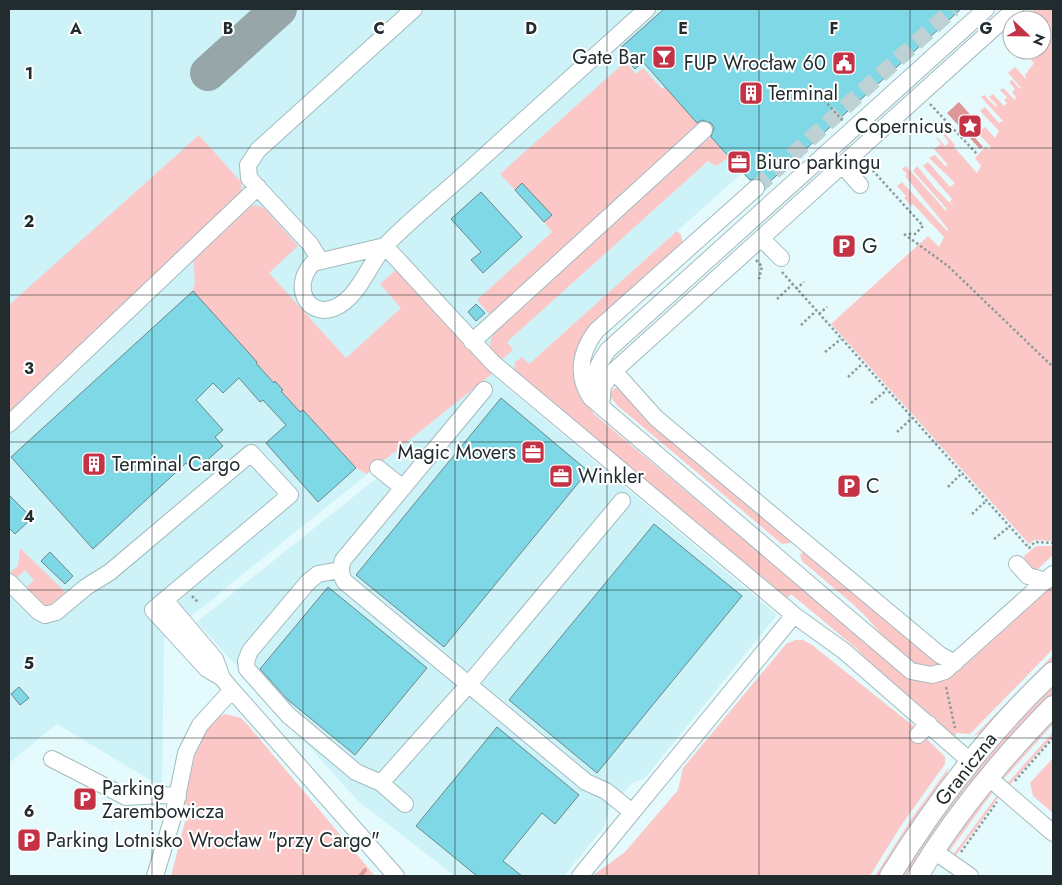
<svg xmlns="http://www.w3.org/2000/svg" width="1062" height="885" font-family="Jost,sans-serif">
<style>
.built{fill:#cdf2f7}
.green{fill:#fcc8c7}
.water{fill:#df9696}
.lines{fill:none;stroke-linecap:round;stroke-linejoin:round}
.stream{stroke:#df9696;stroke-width:4}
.taxiway{stroke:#96a6a9;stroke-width:36}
.building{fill:#7ed8e5;stroke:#6d8689}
.minor-tunnel{stroke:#bed1d4;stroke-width:16;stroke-dasharray:16 8;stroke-linecap:butt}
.minor-casing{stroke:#a1bbbf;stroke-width:18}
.major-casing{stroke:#a1bbbf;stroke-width:22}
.path{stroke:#8b9b9d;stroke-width:2.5;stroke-dasharray:2.5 2.5;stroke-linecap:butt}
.minor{stroke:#fff;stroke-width:16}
.major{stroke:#fff;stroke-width:20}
.grid{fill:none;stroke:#222c2e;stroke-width:1;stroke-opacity:0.55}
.labels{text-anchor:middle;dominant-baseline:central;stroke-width:4;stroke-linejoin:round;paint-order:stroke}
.poi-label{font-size:20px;fill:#222c2e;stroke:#fff;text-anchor:start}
.street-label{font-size:20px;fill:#222c2e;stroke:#fff}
.grid-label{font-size:16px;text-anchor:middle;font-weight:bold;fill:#222c2e;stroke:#fff;stroke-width:4;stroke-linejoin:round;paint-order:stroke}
</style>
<rect width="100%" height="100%" fill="#e5fafd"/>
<path class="built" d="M9,9H961L759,191L742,173L507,384L493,373L491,374L777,615L645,778L632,783L609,809L604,827L564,876H455L358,801L197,622L377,478L370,472L164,638L162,787L57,724L9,763Z"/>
<path class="green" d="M1035,9H1053V541L1034,540L1029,544L831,324L928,236L939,247L944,237L913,204L911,206L904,198L906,196L897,186L902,182L947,231L948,229L905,176L907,174L902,169L906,166L946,211L947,209L913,171L917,166L936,189L956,209L950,202L952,199L923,166L928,162L950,187L955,183L929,158L935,155L945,166L948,165L934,149L941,144L936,138L937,137L945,146L949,142L937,128L938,126L955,145L954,147L977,173L981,166L975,158L986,146L989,150L991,147L978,133L985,127L995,138L999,131L980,111L985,107L999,123L1003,121L981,97L984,95L996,107L997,105L989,97L993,94L1004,106L1007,103L1004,100L1007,97L1000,90L1003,88L1015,100L1016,97L1012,92L1015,89L1009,82L1012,80L1020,89L1021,88L1008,73L1015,67L1026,79L1025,75L1034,63L1029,57L1033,53L1037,57L1042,50V20H1022Z
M625,62L636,74L643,68L662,89L665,87L699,124L490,315L477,300L552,232L544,222L551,215L522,183L515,190L500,174Z
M199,135L241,182L242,192L9,415V305Z
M710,137L742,173L740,175L726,159L716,166L708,161L507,342L513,350L499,362L489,348L493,332Z
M255,205L264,208L298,246L269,273L346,358L401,308L380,284L398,268L493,373L367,474L356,468L303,410L300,412L193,291L195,282L193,257L248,207Z
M677,231L681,235L683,244L589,332L584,400L594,414L907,677C925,684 939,683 956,673L1053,585V649L970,734L957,733L954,737L877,672L857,649L791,594L787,599L579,429L514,371L515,362L522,357L529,364Z
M619,385L791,540L790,543L782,544L618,406L608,394Z
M1036,546H1053V555L1038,569H1033L1023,557Z
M20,548L65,592L50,606H44L27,592V587L34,580L25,570L16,578L20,582L18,583L9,573L18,566Z
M804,551L940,663V664C909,679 877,625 858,609C840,592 820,577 802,561L800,555Z
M795,640H803L812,645L916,728L945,757V764L900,827L870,876H592L625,852L678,790L683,768L786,644Z
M1053,655V661L984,732L974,736Z
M1053,684V694L1039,708L923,853L908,876H900L953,798L1019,719Z
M225,714L241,718L247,724L375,876H171L189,806L184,804C191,776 195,727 225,714Z
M1053,718V724L1001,782L999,777Z
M1053,732V736L1007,788L1005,786Z
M1053,758V813L1033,796L1030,783Z
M949,767L945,779L880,876H875L912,818Z
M990,789H995L948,853L945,850Z
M999,793L1001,794L954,858L952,856Z"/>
<path class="water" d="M959,102L982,128L978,131L969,120L964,125L983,147L980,149L947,113Z"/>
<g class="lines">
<path class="stream" d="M360,876L365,870"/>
<path class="taxiway" d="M208,73L279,9"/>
</g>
<path class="building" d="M664,9H961L766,185L759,178L750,180L711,137L714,128L711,123L702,120L697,123L643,62L635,69L618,50Z
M522,183L552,215L544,222L515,190Z
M481,192L522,237L483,273L471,260L481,252L451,219Z
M193,291L257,362L256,363L274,383L275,381L283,390L281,391L300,412L303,410L356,468L318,502L266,443L286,425L263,400L260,402L239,378L223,393L213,383L196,400L223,430L215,437L223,446L194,472L186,463L93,549L11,457Z
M476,304L485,313L476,321L468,312Z
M501,398L588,471L444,647L356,575Z
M9,495L32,518L15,534L9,528Z
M654,524L742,596L597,773L509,700Z
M50,552L73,576L65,584L41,561Z
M328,587L427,668L355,755L288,700L260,669Z
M19,687L29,698L20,705L11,694Z
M497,727L579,795L555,824L542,813L503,861L522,876H477L416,826Z"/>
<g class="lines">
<path class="minor-tunnel" d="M756,188L953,9"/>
<g class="minor-casing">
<path id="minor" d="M843,166L860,185
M756,188L596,331C580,352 576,376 591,398L911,671L932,675L945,671L1053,574
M762,239L781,258
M385,246L493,363L794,615L844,651L970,761
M385,246L313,263C291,286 307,318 334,308C359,298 369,263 386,245C412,218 443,194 470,169C529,115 588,62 647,9
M320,260L310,244L249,178L248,165L258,150L414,9
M472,342L704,130
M614,371L656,418L940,655L955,663
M484,390L343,560C340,569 340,574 345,582L586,782L606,791L632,812
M597,397C589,380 598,364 608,350L986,9
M601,406L603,386L614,371L1015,9
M9,424L258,187
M378,468L403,488
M1017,564L1028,576L1046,581
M340,570L318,574L308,582L250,651L246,661L247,669L288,715L356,772L381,783L405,804
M9,582L39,612L45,615L56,612L86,587L110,572L251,453L290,495L153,610L207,669L222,678
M165,600L215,659L222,678L232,690L396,876
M918,735L929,724
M52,759L126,797L161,795L178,796
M988,777L1053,833
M381,783L469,684L622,501
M934,851L970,876
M155,876L173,817L186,753L200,725L232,690
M580,876L794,615"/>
</g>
<g class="major-casing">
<path id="major" d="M890,876C936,802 989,732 1053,672
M918,876C956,813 1002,758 1053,706"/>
</g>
<path class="path" d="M824,100L843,121
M930,104L977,154
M866,163L923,226L915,234H906
M904,234L948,266L1053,367
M756,260L762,266L759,279
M782,272L1029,548L1035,542L1053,543
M796,289L804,282
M777,299L793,284
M819,314L827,307
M801,325L816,311
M825,352L841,339
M848,377L863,363
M871,403L887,390
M897,432L912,418
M948,487L962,473
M972,514L987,500
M994,539L1010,526
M192,596L198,602
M946,687L955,728
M1015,781L1053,738
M961,852L997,802"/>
<use href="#minor" class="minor"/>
<use href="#major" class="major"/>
</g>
<path class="grid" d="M152,9V876M303,9V876M455,9V876M607,9V876M759,9V876M910,9V876M9,148H1053M9,295H1053M9,442H1053M9,590H1053M9,738H1053"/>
<defs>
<g id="bar-square" transform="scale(1.25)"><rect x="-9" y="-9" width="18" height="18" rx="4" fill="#c33345" stroke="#fff"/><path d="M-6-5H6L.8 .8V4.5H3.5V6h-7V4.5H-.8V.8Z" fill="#fff"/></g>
<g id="civic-square" transform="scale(1.25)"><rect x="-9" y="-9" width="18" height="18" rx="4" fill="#c33345" stroke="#fff"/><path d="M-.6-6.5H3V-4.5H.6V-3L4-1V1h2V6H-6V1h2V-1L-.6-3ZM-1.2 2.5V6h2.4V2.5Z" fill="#fff"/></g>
<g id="building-square" transform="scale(1.25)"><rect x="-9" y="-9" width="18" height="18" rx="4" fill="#c33345" stroke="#fff"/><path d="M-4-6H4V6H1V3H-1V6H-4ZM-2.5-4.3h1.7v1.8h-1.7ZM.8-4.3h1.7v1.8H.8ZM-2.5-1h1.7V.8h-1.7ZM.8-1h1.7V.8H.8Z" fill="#fff"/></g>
<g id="sight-square" transform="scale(1.25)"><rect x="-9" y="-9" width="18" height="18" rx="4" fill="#c33345" stroke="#fff"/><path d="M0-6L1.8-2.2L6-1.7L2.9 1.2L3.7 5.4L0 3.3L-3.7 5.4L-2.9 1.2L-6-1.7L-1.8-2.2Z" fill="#fff"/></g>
<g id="office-square" transform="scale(1.25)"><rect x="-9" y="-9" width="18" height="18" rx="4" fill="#c33345" stroke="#fff"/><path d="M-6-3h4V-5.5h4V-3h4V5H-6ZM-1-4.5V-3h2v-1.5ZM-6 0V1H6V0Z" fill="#fff"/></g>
<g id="parking-square" transform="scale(1.25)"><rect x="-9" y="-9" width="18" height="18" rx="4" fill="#c33345" stroke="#fff"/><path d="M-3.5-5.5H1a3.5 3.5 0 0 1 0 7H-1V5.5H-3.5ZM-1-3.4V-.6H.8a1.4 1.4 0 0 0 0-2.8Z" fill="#fff"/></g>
</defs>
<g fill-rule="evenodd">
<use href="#bar-square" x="664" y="57"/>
<use href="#civic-square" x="844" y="63"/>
<use href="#building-square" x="751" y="93"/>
<use href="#sight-square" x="970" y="126"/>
<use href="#office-square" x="739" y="162"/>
<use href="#parking-square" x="844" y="246"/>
<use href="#office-square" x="533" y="452"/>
<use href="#building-square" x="94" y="464"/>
<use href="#office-square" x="561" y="476"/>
<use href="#parking-square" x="849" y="486"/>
<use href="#parking-square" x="85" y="799"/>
<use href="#parking-square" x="29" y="840"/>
</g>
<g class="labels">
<g class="poi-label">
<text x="646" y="57" text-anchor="end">Gate Bar</text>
<text x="826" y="63" text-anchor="end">FUP Wrocław 60</text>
<text x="768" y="93">Terminal</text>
<text x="952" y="126" text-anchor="end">Copernicus</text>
<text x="756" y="162">Biuro parkingu</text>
<text x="862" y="246">G</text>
<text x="516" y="452" text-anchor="end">Magic Movers</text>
<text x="112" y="464">Terminal Cargo</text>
<text x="578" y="476">Winkler</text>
<text x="866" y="486">C</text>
<text x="102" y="788">Parking<tspan x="102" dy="23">Zarembowicza</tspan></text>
<text x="46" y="840">Parking Lotnisko Wrocław "przy Cargo"</text>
</g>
<g class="street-label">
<text transform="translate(966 769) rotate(-52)">Graniczna</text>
</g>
</g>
<g class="grid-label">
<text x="76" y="34">A</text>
<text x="228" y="34">B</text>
<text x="379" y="34">C</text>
<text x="531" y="34">D</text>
<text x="683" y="34">E</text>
<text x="834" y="34">F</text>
<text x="986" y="34">G</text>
<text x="29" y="79">1</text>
<text x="29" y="227">2</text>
<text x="29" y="374">3</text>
<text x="29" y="522">4</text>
<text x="29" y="669">5</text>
<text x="29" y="817">6</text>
</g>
<rect width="1062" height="885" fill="none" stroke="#222c2e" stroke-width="20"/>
<g transform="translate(1027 35) rotate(112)"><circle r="24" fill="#ffffff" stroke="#a7abab"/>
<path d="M0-4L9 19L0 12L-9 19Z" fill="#c33345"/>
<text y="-8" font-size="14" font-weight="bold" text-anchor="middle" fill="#222c2e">N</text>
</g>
</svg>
